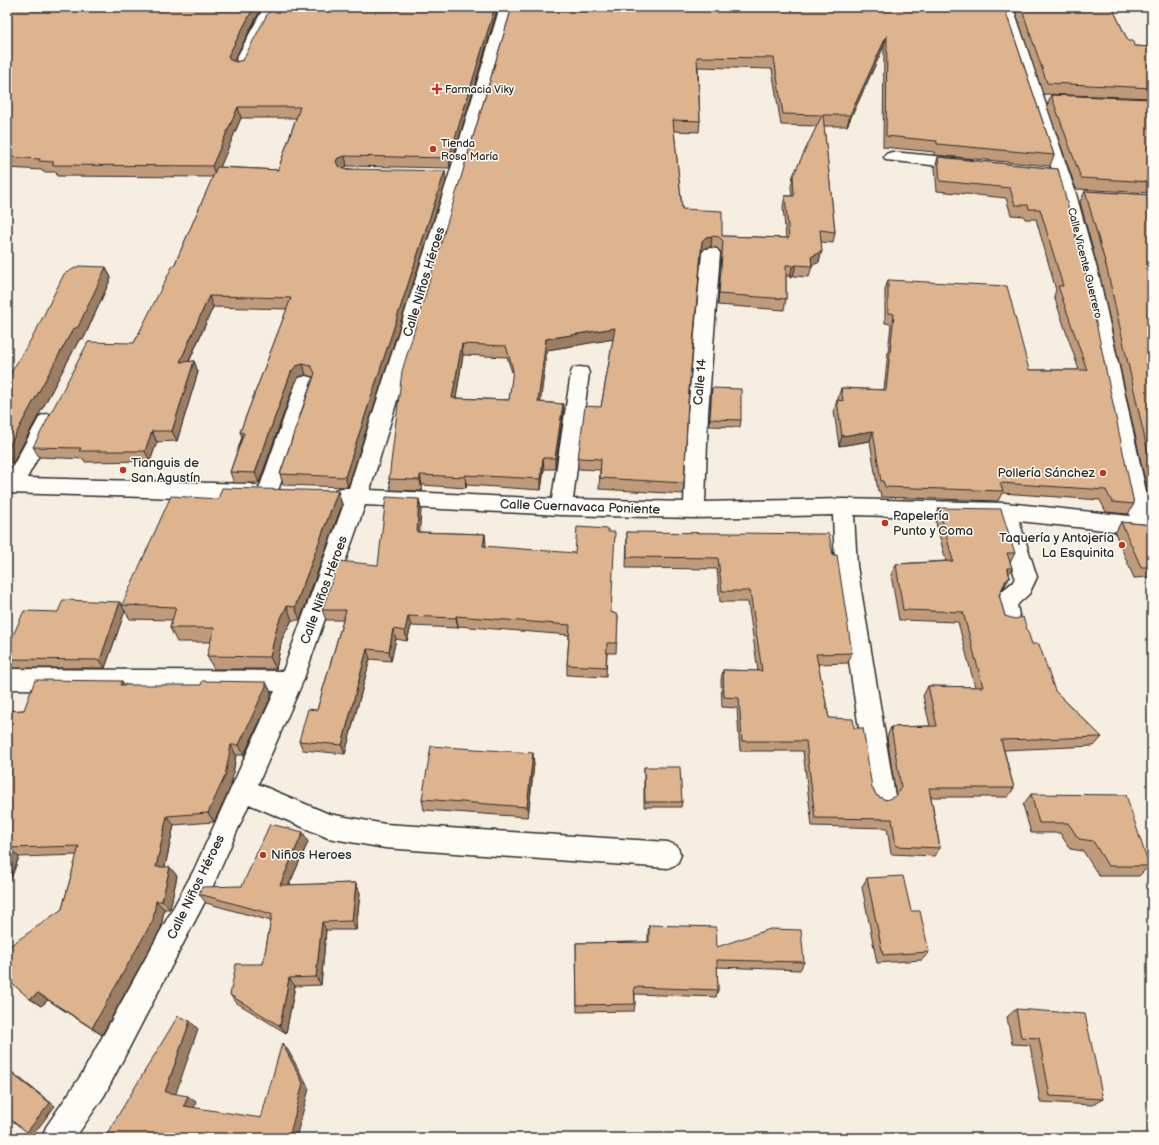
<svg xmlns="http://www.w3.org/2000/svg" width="1159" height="1145" font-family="'Balsamiq Sans',sans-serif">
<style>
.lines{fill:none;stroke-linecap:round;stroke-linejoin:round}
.minor-casing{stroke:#2b2b2b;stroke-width:3}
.minor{fill:#fdfcf7;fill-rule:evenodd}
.wall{fill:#bf9b7b;stroke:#2b2b2b;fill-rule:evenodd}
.shaded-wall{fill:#9b7e64;stroke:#2b2b2b}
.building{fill:#deb48f;stroke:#2b2b2b;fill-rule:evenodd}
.poi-dot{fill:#c8321e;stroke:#fdfcf7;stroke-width:1.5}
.labels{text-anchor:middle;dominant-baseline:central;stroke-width:3;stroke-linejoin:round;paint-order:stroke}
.far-poi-label{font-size:11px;fill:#2b2b2b;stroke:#fdfcf7;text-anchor:start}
.far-street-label{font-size:11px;fill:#2b2b2b;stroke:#fdfcf7}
.street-label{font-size:13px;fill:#2b2b2b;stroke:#fdfcf7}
.poi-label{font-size:13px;fill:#2b2b2b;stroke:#fdfcf7;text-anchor:start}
</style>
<rect width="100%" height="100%" fill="#f7eee2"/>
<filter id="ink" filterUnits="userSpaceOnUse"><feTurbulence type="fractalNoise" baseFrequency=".025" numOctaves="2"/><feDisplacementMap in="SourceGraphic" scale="8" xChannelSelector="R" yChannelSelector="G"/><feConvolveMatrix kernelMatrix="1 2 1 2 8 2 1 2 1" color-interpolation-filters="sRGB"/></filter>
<g filter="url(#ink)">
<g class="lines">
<g class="minor-casing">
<path id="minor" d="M264,7H278L248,62L243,63L238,62L236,59Z
M500,7H514L465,175L370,490L552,499L571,373L573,368L580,367L587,368L589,373L573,499L684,502L688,413L702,253L705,249L711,248L717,249L720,253L708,413L705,502L843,499L1005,503L1130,516L1082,280L1060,194L999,7H1013L1076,194L1100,280L1152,519V535L1019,521L1037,577L1029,594L1019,603L1017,606L1020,619L1017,626L1009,628L1001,626L995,606L1002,591L1013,582L1015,577L997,519L854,515L857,566L895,796L891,804L882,808L873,804L869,796L835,566L833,515L694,518L561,515L365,505L303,681L258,784L329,814L385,824L668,842L677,846L681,855L677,864L668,868L385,848L328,838L249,804L212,888L104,1096L75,1138H42L46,1127L82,1074L194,870L275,691L7,689V669L283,671L344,504L335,502L332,496L335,490L342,488H349L449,175Z
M892,152L967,159L973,161L975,164L973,167L967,169L886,160L884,157L886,154Z
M306,376L313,378L316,383L275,499L268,501L261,499L259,495L257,498L250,500L7,493V477L40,416L47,414L54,416L57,421L27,478L250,484L257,486L259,489L296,383L299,378Z"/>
</g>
<use href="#minor" class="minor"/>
</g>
<path class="wall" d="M262,7L233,61L236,62L498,7L450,168L347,166L343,168L446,181L348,487L283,485L280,474L313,377L306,375L299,377L295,382L259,483H234L230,472L242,437L240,432L287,309L213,307L189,362L194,361L198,372L177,441L157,442L150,461L85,462L84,459L39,457L33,447L134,343L174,266L213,177L57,176L56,172H43L42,170L7,168V9ZM241,118H296L278,170L220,167Z
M512,7H1004L1054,155L1050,166L934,155V152L883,147L884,46L847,126H824L835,232L833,243L821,242L819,262L812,266L809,277L793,276L790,278V276H786V299L784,310L718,305L721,252L717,248L711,247L705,248L701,252L688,402L684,483L683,494L599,489L600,470L578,469V458L601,407L613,339L547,350L540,402L563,404V415L555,469H544L541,490L467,485L466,488L422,485V491L391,490L389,479L465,164ZM698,67L772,69L781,125L817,126L793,176L791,187L792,196H785L783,207L786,238L722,236L682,209L674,131L699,132L700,121ZM463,355L507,357L513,375L509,400L456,398Z
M1014,7H1112L1128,41L1134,46L1152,47V98L1043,94Z
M1051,95L1152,99V193L1076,189L1047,106Z
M938,157L1058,169L1134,504L1128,514L1106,512L1100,500L1002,493L998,501L881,497L880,491H878L870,441L839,446L834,411L837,400H839L838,398L841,388L884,390L891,324L885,323V290L888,280L1029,370H1079L1054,296L1056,290L1036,219H1025L1024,216L1011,215L1006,198L937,191L935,168Z
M1085,191L1152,195V512L1101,280L1080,202Z
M106,267L111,278L84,338L79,340L13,463H7V379Z
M712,388L741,420L740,427L709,426Z
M338,491L342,505L300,620H292L282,639L276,669H214L207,656L211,642H177L170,628L172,620L130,619L125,611L105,668H9L7,665V649L58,612L122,605L218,499Z
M419,499L421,509L419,532L485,534V546L611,612L618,615L616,653H607L606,677L567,675V665L569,635L458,626V628L411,626L407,641L396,639L391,661L370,659L345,754L303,750L299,741L317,710L343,620H326L322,610L378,565Z
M939,508L1015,553L1010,563L1012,568L1009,574L1010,577L1004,587L1002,589L999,595L1005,616L1032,644L1055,691L1102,737L1094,746L1004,750L1014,788L1008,797H931L940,848L934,856L891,854L887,828L812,826L803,751H740L737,708L722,707L721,680L723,670L758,671L748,602H720L717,569L626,568L627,532L833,555L852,653L848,663L818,664L829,718L854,728L872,788L877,796L886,800L896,797V796L887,737L891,727L930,726L923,696L928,686L975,687L958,622L899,620L891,575L896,564L946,561L935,519Z
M1121,522L1152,525V577L1134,578L1115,533Z
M122,681L124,685L271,692V697L244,755H236L231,786L214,822L174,825L165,867L177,876L170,909H164L161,928L102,1035L48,1000L41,1006L30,999L62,909L77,855L19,857L10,881H7V711L24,710Z
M534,764L528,817L424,810L422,799Z
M644,767L682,802L681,807H644Z
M1031,794L1149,866L1139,876H1099L1083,851L1070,849L1060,833H1031L1023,805Z
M308,842L289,885L356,883L360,893L356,930H326L321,985L295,986L286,1033L237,1003L230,995L263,964L271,921L206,903L199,894L242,886Z
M867,878L911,911L929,952L922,960L877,963L862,887Z
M649,925L717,947L804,962L800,970L717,967L718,990L716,997L635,994V1004L634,1011L577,1012L576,943L648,942V933Z
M1016,1009L1103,1099L1092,1105L1040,1102L1030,1045L1012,1044L1007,1017Z"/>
<path class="shaded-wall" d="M254,7H262L231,66L228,56Z
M495,7H498L450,168L449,158Z
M887,35L884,46L847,126L850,115Z
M238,107L241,118L216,177L212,166Z
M345,156L347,166L341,169L338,172L336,161L338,158Z
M445,171L446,181L348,487L345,477Z
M712,236L711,247L705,248L701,252L702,241L706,237Z
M822,251L819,262L812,266L811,257Z
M796,265L793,276L790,278L792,267Z
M106,267L111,278L84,338L79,340L13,463L7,453V450Z
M209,296L213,307L184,372L180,362Z
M615,328V339L547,350L539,413L538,402L546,339Z
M462,344L463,355L454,409L452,398Z
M194,361L198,372L177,441L172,431Z
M303,364L306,375L299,377L295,382L259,483L255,473L291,372L296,366Z
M563,404V415L555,469V458Z
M152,431L157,442L150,461L145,451Z
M873,431L870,441L839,446L842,436Z
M543,458L544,469L541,490V479Z
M420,475L422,485V491L420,480Z
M465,475L467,485L466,488L465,477Z
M338,491L342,505L300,620L295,607Z
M419,499L421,509L419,542L417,532Z
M485,534L486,544L484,556L483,546Z
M1010,577L1004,587L1001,590L1006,580Z
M120,602L125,611L105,668L100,660Z
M287,606L292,620L282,639L276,669L270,657L277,626Z
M408,616L411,626L407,641L405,631Z
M456,616L458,626V628L456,618Z
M393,629L396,639L391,661L389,651Z
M367,649L370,659L345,754L342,745Z
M122,681L129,691L120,685Z
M266,682L271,692V697L244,755L239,745Z
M231,745L236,755L231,786L214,822L208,813Z
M533,753L534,764L528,817L527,807Z
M167,816L174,825L163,876L156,867Z
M303,832L308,842L285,894L280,885Z
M9,848L19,857L10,881L7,878V853Z
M170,867L177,876L170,909L162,901Z
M356,883L360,893L356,930L352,921Z
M156,901L164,909L161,928L102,1035L92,1028Z
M322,922L326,930L321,985L316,977Z
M289,978L295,986L286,1033L280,1026Z
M38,993L48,1000L41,1006L30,999Z
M190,1021L198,1029L174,1099L165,1092Z
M282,1043L288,1050L309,1089L296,1138H289Z
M7,1068L55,1106L33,1135L27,1132Z
M188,1096L196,1102L193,1112L184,1106Z"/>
<path class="building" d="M10,7H254L228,56L230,60L236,62L243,60L271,7H495L449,158L345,156L338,158L336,161L338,166L345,169L445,171L345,477L280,474L315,373L311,366L303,364L296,366L291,372L255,473L230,472L244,433L240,432L291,298L209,296L180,362L194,361L172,431H152L145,451H79L81,448L33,447L88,342L134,343L172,267L174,266L217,167L278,170L300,107H238L212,166L52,165L54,162L39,161L40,159L7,157V9L9,8Z
M512,7H1004L1054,155L937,144V141L886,136L887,35L850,115H823L835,232L820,230L822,251L811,257L812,266L796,265L792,267V265H786V299L719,294L723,241L719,237L712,236L706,237L702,241L688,402L684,483L600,478L601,459L578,458L585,406L601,407L615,328L546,339L538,402L563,404L555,458H543L541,479L465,475V477L420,475V480L389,479L402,371L465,164ZM697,57L774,58L783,114L822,115L793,176L794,196H785L789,238L722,236V211L682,209L673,120L700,121ZM462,344L506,346L513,370L509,400L452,398Z
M1021,7H1112L1128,41H1133L1134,46L1152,47V88L1047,83Z
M1051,95L1152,99V182L1081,178Z
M938,157L1058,169L1085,270L1134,504L1112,502L1106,490L1000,483L1003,491L885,487L883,481H881L873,431L842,436L837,400L843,401L841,388L886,390L894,314L888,313V280L1007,286L1029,370H1087L1058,286H1063L1040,209H1029L1028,205H1015L1010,188L940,181Z
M1085,191L1152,195V471L1107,269Z
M79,266L106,267L78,327L73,329L7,450V379L36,331L64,274Z
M712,388L741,389V420L710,419Z
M222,488L338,491L295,607L287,606L277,626L270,657L207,656L214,628H170L176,607L122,605L171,496L218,499Z
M386,497L419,499L417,532L485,534L483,546L575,553L577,527L608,529V532H615L611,612L618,615L617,643H607L606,667L567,665L570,625L456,616V618L408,616L405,631L393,629L389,651L367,649L342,745L299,741L308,709L317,710L346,610H322L339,561L378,565Z
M939,508L1001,509L1015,553H1007L1012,568H1007L1010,577L1006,580L999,595L1005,616L1015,619L1023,617L1032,644H1039L1055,691L1102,737L1001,740L1014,788H929L940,848L896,846L892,819L815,818L806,741H742L739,698L724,697L723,670L762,671L750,591H722L718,558L627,557V532L829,534L833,555H837L852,653L816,654L829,718L853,719L854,728H863L872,788L877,796L886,800L896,796L901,787L891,727L937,726L928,686L983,687L963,612L903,610L896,564L953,561Z
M1121,522L1152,525V567H1141Z
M63,600L120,602L100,660L7,659V649L24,611L58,612Z
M35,680L122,681L120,685H201L202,681L266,682V686L239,745H231L225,776L208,813L167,816L156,867H170L162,901H156L153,920L92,1028L38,993L30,999L7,979V948L62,909L79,846L9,848L7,853V711L24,710Z
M431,746L533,753L527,807L422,799Z
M644,767H680L682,802H645Z
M1031,794L1126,795L1149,866H1108L1093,841L1079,839L1068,823H1039Z
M270,824L303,832L280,885L356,883L352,921L322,922L316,977L289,978L280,1026L230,995L236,964H263L272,914L199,894L202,887L242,886Z
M903,876L911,911H920L929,952L883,955L867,878Z
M649,925L716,927L717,947L770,929L801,930L804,962L717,960L718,990L634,987L635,1004L577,1005L576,943L649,942Z
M1016,1009L1085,1014L1103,1099L1050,1096L1039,1038L1021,1037Z
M178,1016L190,1021L165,1092L188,1096L184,1106L261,1118L282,1043L303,1083L289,1138H114L105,1137Z
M7,1070L50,1103L27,1132L7,1117Z"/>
</g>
<g class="poi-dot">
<path d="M435 83h4v4h4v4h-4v4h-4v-4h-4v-4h4z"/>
<circle cx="433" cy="149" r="4"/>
<circle cx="123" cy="470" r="4"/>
<circle cx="1103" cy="473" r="4"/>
<circle cx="885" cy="523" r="4"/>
<circle cx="1122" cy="545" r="4"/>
<circle cx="263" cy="855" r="4"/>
</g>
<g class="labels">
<g class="far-poi-label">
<text x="445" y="89">Farmacia Viky</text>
<text x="441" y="143">Tienda<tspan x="441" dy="13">Rosa María</tspan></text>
</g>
<g class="far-street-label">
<text transform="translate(1085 263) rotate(76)">Calle Vicente Guerrero</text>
</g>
<g class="street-label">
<text transform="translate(424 282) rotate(-73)">Calle Niños Héroes</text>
<text transform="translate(700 382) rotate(-85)">Calle 14</text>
<text transform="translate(580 507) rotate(2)">Calle Cuernavaca Poniente</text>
<text transform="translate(324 590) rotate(-70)">Calle Niños Héroes</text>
<text transform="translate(196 887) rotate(-64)">Calle Niños Héroes</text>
</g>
<g class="poi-label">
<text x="131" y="463">Tianguis de<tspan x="131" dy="15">San Agustín</tspan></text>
<text x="1095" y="473" text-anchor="end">Pollería Sánchez</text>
<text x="893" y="516">Papelería<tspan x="893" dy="15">Punto y Coma</tspan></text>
<text x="1114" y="538" text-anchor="end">Taquería y Antojería<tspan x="1114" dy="15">La Esquinita</tspan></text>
<text x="271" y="855">Niños Heroes</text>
</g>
</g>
<rect width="1159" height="1145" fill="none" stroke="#fdfcf7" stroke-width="24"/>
<rect x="12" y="12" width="1135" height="1121" fill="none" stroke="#2b2b2b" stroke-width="1.5" filter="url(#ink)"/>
</svg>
